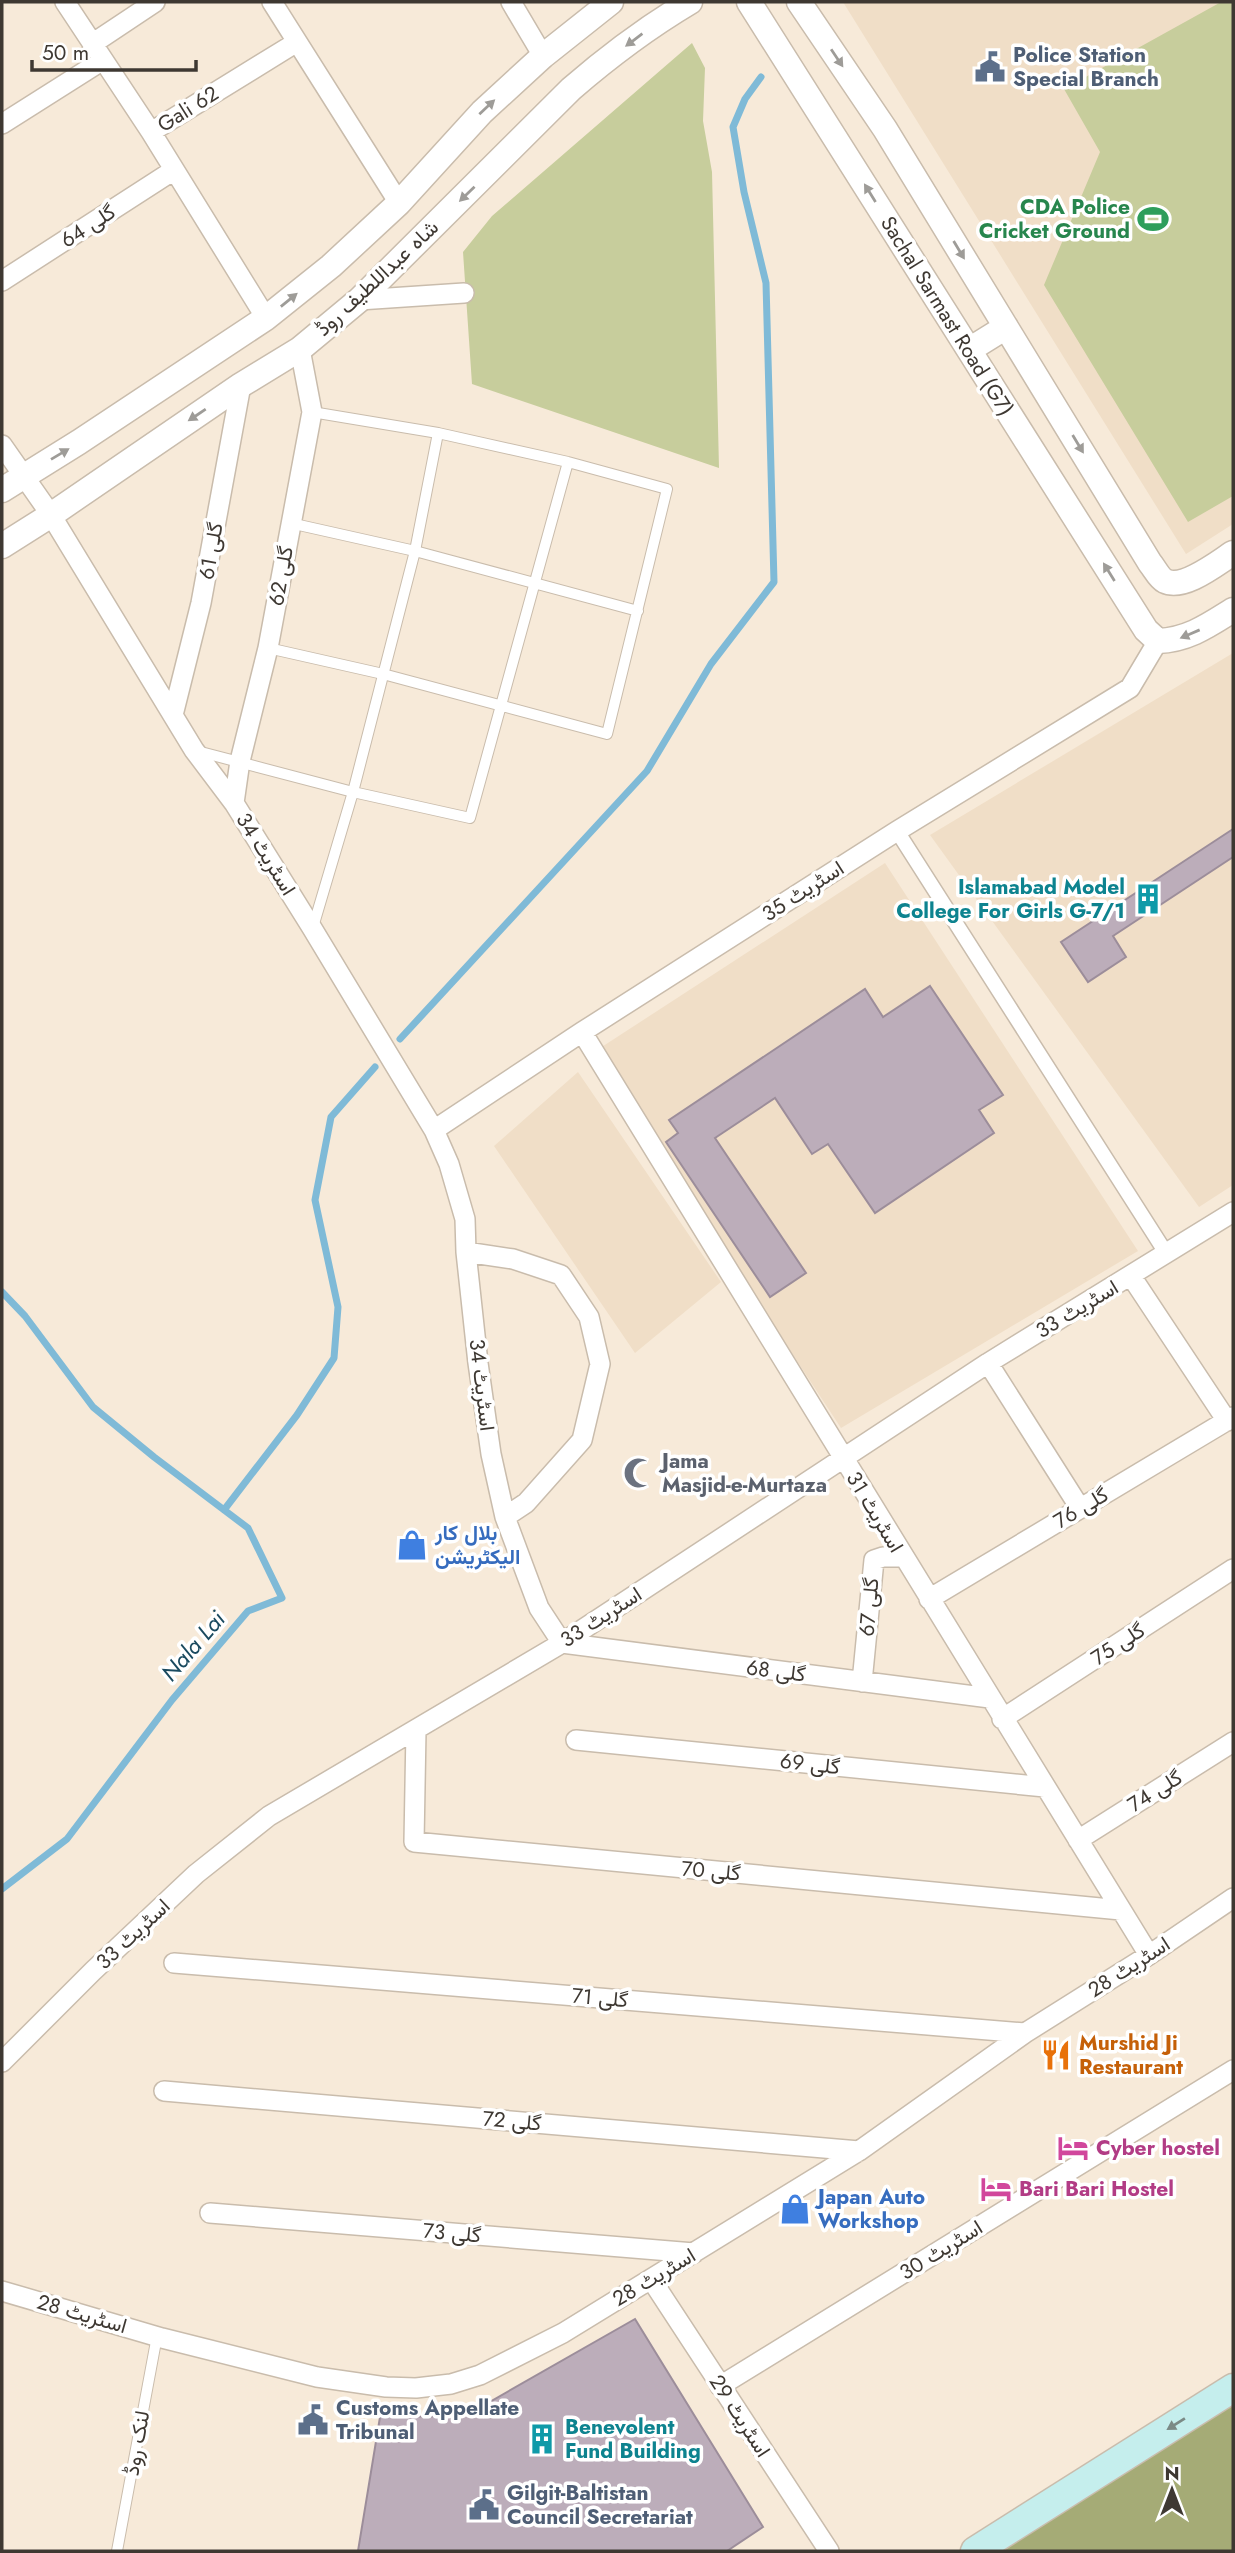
<svg xmlns="http://www.w3.org/2000/svg" width="1235" height="2553" font-family="Jost,Vazirmatn,sans-serif">
<style>
.built{fill:#f0dec7}
.green{fill:#c7cd9c}
.forest{fill:#a5ab76}
.lines{fill:none;stroke-linecap:round;stroke-linejoin:round}
.stream{stroke:#7fbad7;stroke-width:7}
.building{fill:#bcadba;stroke:#9c8d9a;stroke-width:2}
.service-casing{stroke:#c9bcac;stroke-width:12}
.pedestrian-casing{stroke:#c9bcac;stroke-width:17}
.minor-casing{stroke:#c9bcac;stroke-width:22}
.tertiary-casing{stroke:#c9bcac;stroke-width:27}
.secondary-casing{stroke:#c9bcac;stroke-width:31}
.service{stroke:#fff;stroke-width:10}
.pedestrian{stroke:#fff;stroke-width:14}
.minor{stroke:#fff;stroke-width:19}
.tertiary{stroke:#fff;stroke-width:24}
.secondary{stroke:#c5eeed;stroke-width:28}
.oneway{fill:#9e9c98}
.oneway2{fill:#7b8a86}
.labels{text-anchor:middle;dominant-baseline:central;stroke-width:7;stroke-linejoin:round;paint-order:stroke}
.service-label{font-size:21px;font-weight:bold;fill:#4e5e75;stroke:#fff;text-anchor:start}
.street-label{font-size:21px;fill:#3e3832;stroke:#fff}
.leisure-label{font-size:21px;font-weight:bold;fill:#27864d;stroke:#fff;text-anchor:end}
.culture-label{font-size:21px;font-weight:bold;fill:#0d838f;stroke:#fff;text-anchor:end}
.worship-label{font-size:21px;font-weight:bold;fill:#5b616d;stroke:#fff;text-anchor:start}
.shop-label{font-size:21px;font-weight:bold;fill:#366cbe;stroke:#fff;text-anchor:start}
.food-label{font-size:21px;font-weight:bold;fill:#c56008;stroke:#fff;text-anchor:start}
.hotel-label{font-size:21px;font-weight:bold;fill:#b23c85;stroke:#fff;text-anchor:start}
.water-label{font-size:23px;font-style:italic;fill:#1a4a5f;stroke:#fff}
</style>
<rect width="100%" height="100%" fill="#f7ead9"/>
<path class="built" d="M843,2H1233V524L1186,554Z
M1233,653V1185L1199,1207L930,835Z
M885,863L1138,1251L841,1428L594,1052Z
M578,1072L721,1282L635,1353L494,1146Z"/>
<path class="green" d="M1221,2H1233V496L1188,522L1044,285L1100,152L1064,89Z
M692,43L705,68L703,121L712,172L719,468L472,384L463,252L492,216Z"/>
<path class="forest" d="M1233,2396V2551H984Z"/>
<g class="lines">
<path class="stream" d="M400,1039L647,771L711,664L774,582L766,283L744,192L733,127L745,99L761,77
M2,1292L25,1316L93,1407L154,1457L248,1528L282,1598L248,1611L172,1700L67,1839L2,1889
M224,1510L297,1415L334,1358L338,1307L315,1200L331,1117L375,1067"/>
</g>
<path class="building" d="M1233,829V857L1113,936L1126,957L1088,982L1061,942Z
M930,986L1003,1095L979,1110L994,1133L875,1213L828,1144L812,1154L775,1098L715,1138L806,1273L770,1297L666,1142L678,1133L669,1120L865,989L883,1017Z
M635,2319L763,2527L727,2551H358L380,2417L465,2416Z"/>
<g class="lines">
<g class="service-casing">
<path id="service" d="M290,523L415,551L638,611
M268,648L383,674L607,734L667,489L568,462L438,433L312,412
M197,751L353,792L470,818L568,462
M313,927L353,792L415,551L438,433
M117,2551L157,2336"/>
</g>
<g class="pedestrian-casing">
<path id="pedestrian" d="M897,831L1166,1253"/>
</g>
<g class="minor-casing">
<path id="minor" d="M65,2L151,132L266,318
M272,2L399,203
M511,2L543,56
M92,44L155,2
M2,124L103,60
M151,132L297,42
M2,281L174,170
M359,300L464,293
M2,445L51,515L194,750L234,803L312,928L434,1130L449,1164L465,1219L466,1252L478,1363L491,1454L505,1517L539,1608L562,1643L990,1698
M173,715L201,603L241,385
M234,803L240,761L268,648L312,412L300,349
M582,1032L1149,1955
M434,1130L582,1032L897,831L1130,688L1158,641
M466,1252L513,1259L561,1275L589,1317L600,1364L582,1440L526,1503L505,1517
M1131,1276L1227,1421
M988,1363L1080,1508
M929,1599L1233,1417
M862,1682L874,1560L883,1557H902
M1002,1719L1233,1569
M416,1730L414,1842L1121,1910
M576,1740L1045,1787
M1078,1840L1233,1742
M174,1963L1025,2033
M2,2062L93,1971L196,1874L269,1816L562,1643L988,1363L1233,1212
M164,2091L859,2151
M210,2213L694,2253
M651,2279L829,2551
M2,2291L162,2338L317,2377L386,2387L416,2388L451,2384L480,2375L563,2333L859,2151L1025,2033L1149,1955L1233,1898
M720,2386L1233,2070"/>
</g>
<g class="tertiary-casing">
<path id="tertiary" d="M749,2L1146,630L1158,641C1188,640 1209,625 1233,610
M799,2L885,129L1150,563C1155,569 1159,578 1165,581C1184,590 1217,563 1233,553
M969,350L1006,327
M2,490L79,442L266,318L331,266L399,203L482,112L543,56L611,2
M2,546L51,515L241,385L300,349L359,300L571,89C608,57 648,27 690,2"/>
</g>
<g class="secondary-casing">
<path id="secondary" d="M975,2551L1233,2388"/>
</g>
<use href="#service" class="service"/>
<use href="#pedestrian" class="pedestrian"/>
<use href="#minor" class="minor"/>
<use href="#tertiary" class="tertiary"/>
<use href="#secondary" class="secondary"/>
</g>
<defs><path id="oneway-solid" d="M-6-.8H1V-3.2L6.5 0L1 3.2V.8H-6Z" transform="scale(1.75)"/></defs>
<g class="oneway">
<use href="#oneway-solid" transform="translate(634 40) rotate(143)"/>
<use href="#oneway-solid" transform="translate(837 58) rotate(56)"/>
<use href="#oneway-solid" transform="translate(487 107) rotate(-43)"/>
<use href="#oneway-solid" transform="translate(870 193) rotate(-122)"/>
<use href="#oneway-solid" transform="translate(467 194) rotate(136)"/>
<use href="#oneway-solid" transform="translate(959 250) rotate(59)"/>
<use href="#oneway-solid" transform="translate(289 300) rotate(-39)"/>
<use href="#oneway-solid" transform="translate(197 415) rotate(146)"/>
<use href="#oneway-solid" transform="translate(1078 444) rotate(59)"/>
<use href="#oneway-solid" transform="translate(60 454) rotate(-31)"/>
<use href="#oneway-solid" transform="translate(1109 572) rotate(-122)"/>
<use href="#oneway-solid" transform="translate(1190 634) rotate(157)"/>
</g>
<use class="oneway2" href="#oneway-solid" transform="translate(1176 2424) rotate(148)"/>
<defs>
<g id="civic-bare" transform="scale(2.415)"><path d="M-.6-6.5H3V-4.5H.6V-3L4-1V1h2V6H-6V1h2V-1L-.6-3ZM-1.2 2.5V6h2.4V2.5Z" fill="#5c6f8a" stroke="#fff" stroke-width="2.5" paint-order="stroke"/></g>
<g id="stadium-bare" transform="scale(2.415)"><path d="M0-5a6.5 5 0 1 0 0 10a6.5 5 0 1 0 0-10ZM-3.5-1.8h7v3.6h-7Z" fill="#2e9e5b" stroke="#fff" stroke-width="2.5" paint-order="stroke"/></g>
<g id="building-bare" transform="scale(2.415)"><path d="M-4-6H4V6H1V3H-1V6H-4ZM-2.5-4.3h1.7v1.8h-1.7ZM.8-4.3h1.7v1.8H.8ZM-2.5-1h1.7V.8h-1.7ZM.8-1h1.7V.8H.8Z" fill="#0f9aa8" stroke="#fff" stroke-width="2.5" paint-order="stroke"/></g>
<g id="mosque-bare" transform="scale(2.415)"><path d="M3.5-4.9A6 6 0 1 0 3.5 4.9A5 5 0 1 1 3.5-4.9Z" fill="#6b7280" stroke="#fff" stroke-width="2.5" paint-order="stroke"/></g>
<g id="shop-bare" transform="scale(2.415)"><path d="M-5-2.5h2.3a2.7 3.5 0 0 1 5.4 0H5L5.5 6h-11ZM-1.5-2.5h3a1.5 2.3 0 0 0-3 0Z" fill="#3f7fe0" stroke="#fff" stroke-width="2.5" paint-order="stroke"/></g>
<g id="restaurant-bare" transform="scale(2.415)"><path d="M-5-6h1v4h1v-4h1v4h1v-4h1v5L-1.5 .5V6h-2V.5L-5-1ZM5-6V6H3V1.5H1.5Q1.5-4 5-6Z" fill="#e8710a" stroke="#fff" stroke-width="2.5" paint-order="stroke"/></g>
<g id="hotel-bare" transform="scale(2.415)"><path d="M-6-4.5h1.5V1H6V5H4.5V3h-9V5H-6ZM-4 0a1.8 1.8 0 1 1 3.6 0ZM.5 0V-2.5h3Q6-2.5 6 0Z" fill="#d1479c" stroke="#fff" stroke-width="2.5" paint-order="stroke"/></g>
</defs>
<g fill-rule="evenodd">
<use href="#civic-bare" x="990" y="67"/>
<use href="#stadium-bare" x="1153" y="219"/>
<use href="#building-bare" x="1148" y="899"/>
<use href="#mosque-bare" x="639" y="1473"/>
<use href="#shop-bare" x="412" y="1545"/>
<use href="#restaurant-bare" x="1056" y="2055"/>
<use href="#hotel-bare" x="1073" y="2148"/>
<use href="#hotel-bare" x="996" y="2189"/>
<use href="#shop-bare" x="795" y="2209"/>
<use href="#civic-bare" x="313" y="2420"/>
<use href="#building-bare" x="542" y="2439"/>
<use href="#civic-bare" x="484" y="2505"/>
</g>
<g class="labels">
<g class="service-label">
<text x="1013" y="55">Police Station<tspan x="1013" dy="24">Special Branch</tspan></text>
<text x="336" y="2408">Customs Appellate<tspan x="336" dy="24">Tribunal</tspan></text>
<text x="507" y="2493">Gilgit-Baltistan<tspan x="507" dy="24">Council Secretariat</tspan></text>
</g>
<g class="street-label">
<text transform="translate(188 109) rotate(-32)">Gali 62</text>
<text transform="translate(88 226) rotate(-33)">گلی 64</text>
<text transform="translate(377 278) rotate(-43)">شاہ عبداللطیف روڈ</text>
<text transform="translate(947 316) rotate(58)">Sachal Sarmast Road (G7)</text>
<text transform="translate(211 551) rotate(-80)">گلی 61</text>
<text transform="translate(281 576) rotate(-80)">گلی 62</text>
<text transform="translate(266 854) rotate(58)">اسٹریٹ 34</text>
<text transform="translate(803 891) rotate(-33)">اسٹریٹ 35</text>
<text transform="translate(1077 1309) rotate(-31)">اسٹریٹ 33</text>
<text transform="translate(482 1385) rotate(83)">اسٹریٹ 34</text>
<text transform="translate(1081 1508) rotate(-31)">گلی 76</text>
<text transform="translate(875 1512) rotate(59)">اسٹریٹ 31</text>
<text transform="translate(869 1607) rotate(-85)">گلی 67</text>
<text transform="translate(601 1617) rotate(-33)">اسٹریٹ 33</text>
<text transform="translate(1118 1644) rotate(-33)">گلی 75</text>
<text transform="translate(776 1671) rotate(7)">گلی 68</text>
<text transform="translate(810 1764) rotate(6)">گلی 69</text>
<text transform="translate(1155 1791) rotate(-32)">گلی 74</text>
<text transform="translate(711 1871) rotate(5)">گلی 70</text>
<text transform="translate(133 1934) rotate(-43)">اسٹریٹ 33</text>
<text transform="translate(1129 1967) rotate(-33)">اسٹریٹ 28</text>
<text transform="translate(600 1998) rotate(5)">گلی 71</text>
<text transform="translate(512 2121) rotate(5)">گلی 72</text>
<text transform="translate(452 2233) rotate(5)">گلی 73</text>
<text transform="translate(941 2250) rotate(-32)">اسٹریٹ 30</text>
<text transform="translate(654 2277) rotate(-31)">اسٹریٹ 28</text>
<text transform="translate(82 2314) rotate(16)">اسٹریٹ 28</text>
<text transform="translate(740 2416) rotate(57)">اسٹریٹ 29</text>
<text transform="translate(137 2443) rotate(-80)">لنک روڈ</text>
</g>
<g class="leisure-label">
<text x="1130" y="207">CDA Police<tspan x="1130" dy="24">Cricket Ground</tspan></text>
</g>
<g class="culture-label">
<text x="1125" y="887">Islamabad Model<tspan x="1125" dy="24">College For Girls G-7/1</tspan></text>
<text x="565" y="2427" text-anchor="start">Benevolent<tspan x="565" dy="24">Fund Building</tspan></text>
</g>
<g class="worship-label">
<text x="662" y="1461">Jama<tspan x="662" dy="24">Masjid-e-Murtaza</tspan></text>
</g>
<g class="shop-label">
<text x="435" y="1533">بلال کار<tspan x="435" dy="24">الیکٹریشن</tspan></text>
<text x="818" y="2197">Japan Auto<tspan x="818" dy="24">Workshop</tspan></text>
</g>
<g class="food-label">
<text x="1079" y="2043">Murshid Ji<tspan x="1079" dy="24">Restaurant</tspan></text>
</g>
<g class="hotel-label">
<text x="1096" y="2148">Cyber hostel</text>
<text x="1019" y="2189">Bari Bari Hostel</text>
</g>
<g class="water-label">
<text transform="translate(193 1646) rotate(-49)">Nala Lai</text>
</g>
</g>
<rect width="1235" height="2553" fill="none" stroke="#3e3832" stroke-width="7"/>
<g transform="translate(1172 2490)" stroke="#ffffff" stroke-width="5" paint-order="stroke">
<path d="M0-5L12 26L0 18L-12 26Z" fill="#3e3832"/>
<text y="-10" font-size="19" font-weight="bold" text-anchor="middle" fill="#3e3832">N</text>
</g>
<path d="M32 60v10h164v-10" fill="none" stroke="#3e3832" stroke-width="3.5"/>
<text x="42" y="60" font-size="21" fill="#3e3832" stroke="#ffffff" stroke-width="5" paint-order="stroke">50 m</text>
</svg>
